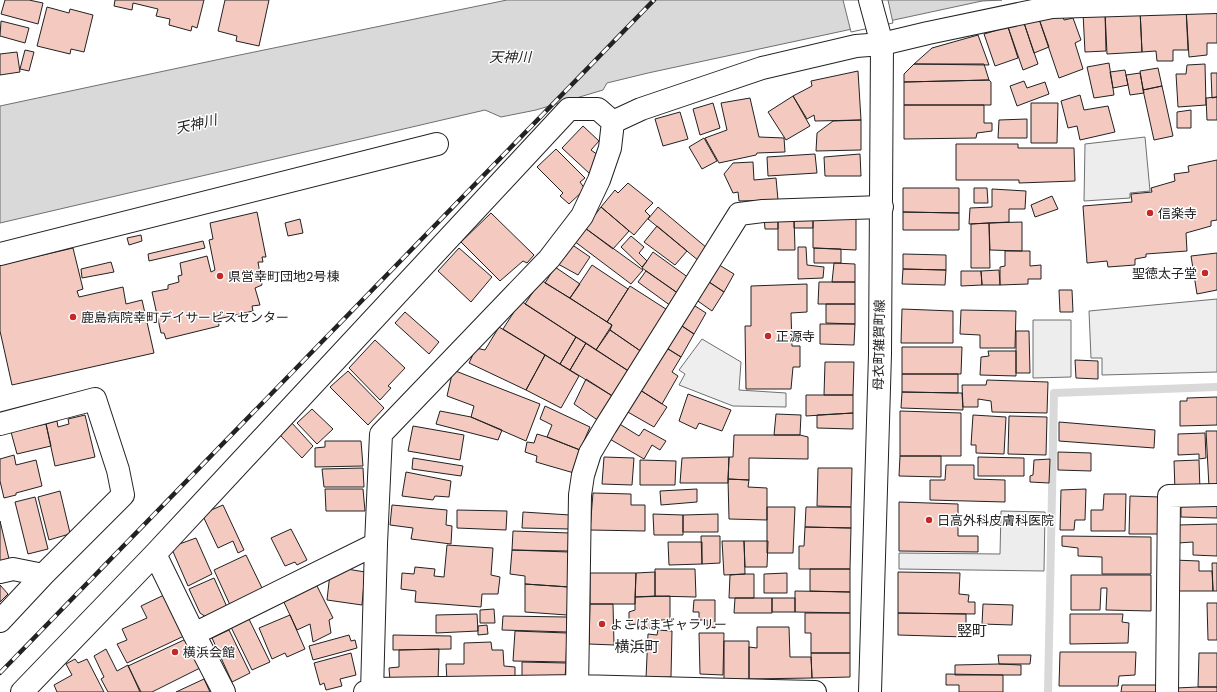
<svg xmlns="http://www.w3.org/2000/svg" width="1217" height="692" font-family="'Work Sans','Noto Sans JP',sans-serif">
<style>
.green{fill:#eee;stroke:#6f6f6f}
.parking{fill:#ededed;stroke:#6f6f6f}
.water{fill:#d9d9d9;stroke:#6f6f6f}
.pier{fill:#fff;stroke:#6f6f6f}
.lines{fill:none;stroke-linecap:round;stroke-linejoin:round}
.stream{stroke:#d9d9d9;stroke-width:8}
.building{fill:#f3c9c0;stroke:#222}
.minor-casing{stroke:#222;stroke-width:24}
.major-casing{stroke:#222;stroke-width:24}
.minor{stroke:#fff;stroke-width:22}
.major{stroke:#fff;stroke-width:22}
.rail-casing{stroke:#222;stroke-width:4.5}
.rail{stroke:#fff;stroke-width:3;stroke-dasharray:9;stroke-linecap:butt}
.poi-dot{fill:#c62828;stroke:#fff;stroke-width:1.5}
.labels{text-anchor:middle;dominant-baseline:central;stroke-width:3;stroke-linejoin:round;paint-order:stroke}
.poi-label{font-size:13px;fill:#222;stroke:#fff;text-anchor:start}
.street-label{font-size:13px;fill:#222;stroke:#fff}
.water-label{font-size:14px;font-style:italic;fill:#222;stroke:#fff}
.quarter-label{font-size:15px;fill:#222;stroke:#fff}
</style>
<rect width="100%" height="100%" fill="#fff"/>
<path class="green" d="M1217,299V372L1102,375V358H1091L1089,311Z
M702,339L741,362L739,390L786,393V407L733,406L679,385L685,374L679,370Z"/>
<path class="parking" d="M1145,137L1150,191L1130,193V198L1084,201L1085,144Z
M1033,320H1071V377L1033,378Z
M1001,511L1045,512L1044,571L899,569V553L1000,554Z"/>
<path class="water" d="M507,0H1002L982,1L648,73L607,83L603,90L536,110L501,117L485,110L0,223V106L230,57Z"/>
<path class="pier" d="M843,0H888L893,23L851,32Z"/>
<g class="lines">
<path class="stream" d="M1048,692L1054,393L1217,387"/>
</g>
<path class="building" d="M5,0H29L43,3L38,24L1,14Z
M115,0H204L197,28L192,26L191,31L169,25L170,19L156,16L158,9L133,3L132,10L114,6Z
M225,0H269L259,46L236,41L237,36L218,31Z
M47,7L69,13L70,9L93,15L84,52L71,49L70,54L37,46Z
M1217,7V43H1207V55L1189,57L1186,8Z
M1186,8L1188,50H1173V61H1157L1156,51L1142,52L1140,10Z
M1140,10L1142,52L1107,54L1105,12Z
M1105,12L1106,51L1085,52L1083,13Z
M1062,14L1064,20L1073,18L1081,40L1075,43L1083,69L1059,78L1039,19Z
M1039,19L1049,47L1034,53L1024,23Z
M1,21L29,28L25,43L0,36Z
M1024,23L1038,64L1023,70L1008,27Z
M1008,27L1018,58L995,66L984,34Z
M978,35L989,65L914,64L932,48Z
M25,50L34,52L29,71L20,69Z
M17,52L20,72L0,75V54Z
M1109,63L1114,95L1094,98L1087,67Z
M914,64H984L989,80L904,82V74Z
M1205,64L1206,105L1178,107L1176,74H1186L1187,65Z
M1158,68L1162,86L1143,90L1140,71Z
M1125,70L1128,85L1113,88L1110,72Z
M858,71L861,120L815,121L814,115L807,119L793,96L812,86L811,81Z
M1140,73L1144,93L1130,95L1126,75Z
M1211,73H1217V97L1212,98Z
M989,80L991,82V105H904V82Z
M1024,81L1027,88L1045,82L1049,94L1017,106L1010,86Z
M1162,86L1173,136L1154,140L1143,90Z
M1080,95L1084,110L1108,106L1115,132L1080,140L1077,126L1068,128L1061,101Z
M793,96L810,126L786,140L768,112Z
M1217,97V120H1207L1206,98Z
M750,98L759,137L784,138L785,152L757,153L756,155L719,163L705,138L727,130L721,103Z
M713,103L720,128L700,135L693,109Z
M1031,103H1058L1057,143H1031Z
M904,105H984V123H992V131L977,133L976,138L904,139Z
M1191,110V128H1177V112Z
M680,112L688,139L663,146L655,119Z
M1027,119V138H998L999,120Z
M861,120V150L816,151L817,133L833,121Z
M583,126L599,141L591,150L598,155L590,174L562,148Z
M704,138L717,161L702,169L689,147Z
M956,144H1018V148H1074L1075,181L1019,183V180H956Z
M556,149L585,178L580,182L585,189L569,204L560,196L563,193L537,167Z
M815,154L817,173L768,176L767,157Z
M860,154L861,176H825L824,157Z
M1217,160V220L1211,221V226L1186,233L1187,251L1146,254V257L1135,259V265L1108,267L1107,261L1087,263L1083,206L1132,202L1131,194L1152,192L1151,188L1175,181L1174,174L1189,172L1188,166Z
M753,162L754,180L776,178L778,200L739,201L738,192L733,193L724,174L733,163Z
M628,183L653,203L645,211L650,216L634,235L601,207L615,190L618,193Z
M903,188H959V213L903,212Z
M974,188H987L988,203H974Z
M992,189L1026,191L1025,209H1009V222L969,224L970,208L992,207Z
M1052,196L1058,209L1035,217L1031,205Z
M601,207L629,231L613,249L585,228Z
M658,207L707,248L699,261L648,219Z
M257,212L266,257H262L263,262H258L262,285L255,288L260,305L252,306L253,311L218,319L219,326L166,339L164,333H161L152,292L168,289V285L179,282L178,276L182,275L180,263L207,256L211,272L215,270L209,240L213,239L210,223Z
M903,212L959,213V230H903Z
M491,213L534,255L527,263L523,261L500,281L461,242Z
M813,215H856V250L813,248Z
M813,215V228H794V216Z
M778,216H794L795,250H778Z
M778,216V229H765L764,217Z
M300,219L303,233L288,236L285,223Z
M1022,222V251L990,250L989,223Z
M989,223L990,268H971V224Z
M657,226L687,251L675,265L644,242Z
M585,228L643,270L631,284L574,241Z
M141,235L142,241L129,245L127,238Z
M631,236L644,247L639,253L647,261L642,267L621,247Z
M203,241L205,248L149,261L148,254Z
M571,244L590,257L578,275L558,264Z
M798,247H806L807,265L824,267L823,278L798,279Z
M73,248L83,289L77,291L79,297L123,287L126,304L142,300L154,353L12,385L0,331V265Z
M459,248L492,277L471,302L438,271Z
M814,248L841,249V263H814Z
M1005,251H1030V266L1041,265V279H1028V284L1000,285V267L1005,266Z
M653,252L689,278L679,294L642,268Z
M1217,253V290L1197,294L1191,256Z
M903,254L946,255V270L903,269Z
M111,262L114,272L82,278L81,269Z
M716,263L734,274L724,292L706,280Z
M834,263L855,264V282H832Z
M592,265L628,289L607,322L570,298Z
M555,267L580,284L570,298L545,283Z
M903,269L946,270L945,285L902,284Z
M999,270L1000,285H982L981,271Z
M646,271L679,294L671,306L638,282Z
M961,271H981L982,285L961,286Z
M541,280L612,325L596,350L525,304Z
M706,280L724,292L712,311L695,299Z
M819,282H855V304H818Z
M807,284V312L791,313L792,346H800V367H793L791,389H746L745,326H751V286Z
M630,286L669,311L642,352L610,330L612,325L607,322Z
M1059,290H1072L1073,312H1060Z
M521,301L576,337L560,364L503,329Z
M692,304L706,313L694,334L679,324Z
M826,304H855V324L826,323Z
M902,309L953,311V343H901Z
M961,310L1016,311L1015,348H980V335L960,334Z
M405,312L439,342L429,354L395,323Z
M679,324L694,334L681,357L665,347Z
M820,324H855L854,345L820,344Z
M499,327L545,355L526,390L469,363L476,348L485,350Z
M610,330L642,352L630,372L596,350Z
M1016,331H1029L1030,373H1016Z
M576,337L586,343L570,370L560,364Z
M375,340L405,368L388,386L391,388L380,400L349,368Z
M586,343L630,372L614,397L570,370Z
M665,347L681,357L672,372L678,376L662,404L640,390Z
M902,347H962L961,374H902Z
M988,351H1016V376L980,375L981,357L989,356Z
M545,355L579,376L561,408L526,390Z
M1075,360L1098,361V379L1076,378Z
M825,362H854L853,395H824Z
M453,370L540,404L526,441L471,417L474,406L447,396Z
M348,371L384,408L368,425L330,387Z
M902,374H958V393L902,392Z
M586,379L614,397L599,421L574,404Z
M987,380L1048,382L1047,413L992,412L991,401L978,399V407H963L962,385H986Z
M640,390L667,407L654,427L626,411Z
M902,392L962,393L963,410L901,408Z
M688,394L731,410L722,431L699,423L696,429L679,421Z
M806,395H853V413L806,416Z
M1217,397V425L1180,426V401H1187V398Z
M545,406L590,427L580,450L547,437L552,425L540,419Z
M312,409L333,429L317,444L297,423Z
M440,411L471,417L502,430L498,440L436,424Z
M900,411L961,413V456H900Z
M853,413V429L817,428V415Z
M776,414L801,415L800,435H774Z
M85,415L95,457L55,466L46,424L57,421L58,427L69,424L68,419Z
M973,415L1006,417L1004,454L976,453V445H971Z
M1009,416L1047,417L1046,455L1008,454Z
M291,422L313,446L302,458L279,434Z
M1059,422L1155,430L1154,448L1059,441Z
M618,423L639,436L644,429L666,441L660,450L652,445L644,459L608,438Z
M46,424L51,446L17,454L11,432Z
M413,426L464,435L460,460L408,451Z
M1206,431H1217V486L1209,487Z
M1205,433L1206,458L1199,459V454L1178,455V434Z
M537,434L547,437L580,450L574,473L536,462L537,456L525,452L527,442L534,443Z
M734,435H800L808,437V459L749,458V480L728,479L729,457H733Z
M325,441H361L363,466L315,467V448L325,447Z
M1058,452L1091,453V471L1058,470Z
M14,455L16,465L36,460L42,486L16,493V495L4,498L0,481V459Z
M900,456H941V477L899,476Z
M604,457L634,458L632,485L602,484Z
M729,457L728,483H680L682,458Z
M978,457L1024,458V476H978Z
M413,458L463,466L461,476L412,469Z
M1050,459L1049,483L1030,482V476L1033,475L1034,460Z
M640,460L676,461L675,485H640Z
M1199,460L1200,491H1175L1174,461Z
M946,465H974V479L1005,480V502L930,500V480H945Z
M363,468L364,487H324L322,469Z
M818,468H852L851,507L817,506Z
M406,472L451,481L449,497L435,496L433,500L402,496Z
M728,479L749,480L748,487L767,488V520L729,519Z
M325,489H363L365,511H326Z
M697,489V502L661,505L660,491Z
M1086,489L1085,520H1075L1074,530H1060L1061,490Z
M60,491L70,533L66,535L49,540L38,497Z
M593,493L631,494V505H645V531L590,530Z
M1104,494H1126L1125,531H1091V510H1103Z
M1130,496L1160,497L1159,534H1129Z
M35,497L48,549L28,554L15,502Z
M1181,501H1217V518L1181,517Z
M899,502L958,504V536H978V552L899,551Z
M223,505L244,550L238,553L233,541L218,548L202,514Z
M392,505L447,510L446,525L452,526L451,544L411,539L413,528L390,525Z
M767,507H795L793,553H767Z
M806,507H851V528L805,527Z
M457,510L507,511L506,530L457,528Z
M523,512L570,515V529L522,528Z
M653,514L683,515V535H654Z
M718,514V532H683V515Z
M0,521L10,563L0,564Z
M1217,524V556L1193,555V542L1178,543V525Z
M805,527L851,528L850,569H799V546H804Z
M291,529L307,560L297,565L295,562L285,566L271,538Z
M513,531L570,533L569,551L512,550Z
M701,536H720V563L702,564Z
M1062,536L1151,537V574H1102V557L1078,556V548L1062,546Z
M196,538L212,574L188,586L171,547Z
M722,541H744L745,574L724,575Z
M744,541H768L767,567H745Z
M668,542H702V564L669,565Z
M447,545L493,548L491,575L500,577L498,594H482L481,607L415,602L416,591L401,589L402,573L414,574L415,567L435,569L434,576L444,577Z
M512,550L569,552V587L525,584V576L510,574Z
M246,555L263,590L230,605L214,570Z
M1173,560L1199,561V571H1212L1213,591H1173Z
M1212,563H1217V591H1213Z
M341,568L365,572L362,605L327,600L330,573Z
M655,569H695L696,597L655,596Z
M810,569H850V592L810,591Z
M655,572V596L635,597L636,573Z
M898,572L960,573L959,594L969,595L968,602H975V614L898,613Z
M590,573H636L635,604H590Z
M787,573V593H764V574Z
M745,574H754V598H729L730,575Z
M1071,575H1151V611L1106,610L1107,588H1101L1100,610H1071Z
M214,578L227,607L206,617L200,613L189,589Z
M314,580L333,618L329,620L331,633L313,642L310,624L297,630L281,596Z
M525,584L569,587L567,615L525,612Z
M0,585L8,594L0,602Z
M795,591L850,592V613L795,612Z
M164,595L184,636L127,663L117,644L127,640L122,629L147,618L141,606Z
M670,596V620H656L657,628H637V624L629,625V612L635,610V597Z
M735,598H772V613H734Z
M772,598H795V612H772Z
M694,600H715V628L707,626V620H699V612H693Z
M1207,603H1217V640H1208Z
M590,604H613L614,645L589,644Z
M983,604L1013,605L1012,625L982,624Z
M494,609L495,623H480V610Z
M246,613L270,662L252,670L228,621Z
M805,613H850V653H811V633H805Z
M898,613L966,614V637L898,635Z
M477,614L478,631L436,633V615Z
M1070,614H1123L1122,622L1129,623L1128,643L1070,644Z
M290,615L305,649L287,657L285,653L272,659L259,628Z
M503,616L567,617V632L502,630Z
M487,625L488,634L478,635V626Z
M757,627H789L790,657H811L812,678L749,679V647L757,648Z
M229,630L250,673L232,682L212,638Z
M658,630L672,631L671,677L646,678L648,634L657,635Z
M515,631L567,633L566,662L513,661Z
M699,633H724L723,675L700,674Z
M349,635L351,641L355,640L357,648L313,660L309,646Z
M393,635L451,636V649L393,650Z
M186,639L200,668L152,692H141L128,666Z
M724,641H749V679L724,680Z
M491,642L492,650H503L504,666L515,667V679L447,681L446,664H464V643Z
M106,649L117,671L128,665L140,692H108L101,679L104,677L94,656Z
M439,649L438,681H390L389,668L399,667V650Z
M1060,652H1136L1135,675L1119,676L1118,686H1059Z
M351,653L356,675L340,679L342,686L326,690L324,683L320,685L314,663Z
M811,653H850V677L812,678Z
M1199,653H1217V687H1198Z
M998,655H1031L1030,664H999Z
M75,659L78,663L87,659L104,692H57L54,685L72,675L66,664Z
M522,662L566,663L565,678L522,680Z
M999,664L1021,665V675H955V665Z
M946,674L1003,675V692H959V685H946Z
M204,679L210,692H176Z
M1122,685H1157V692H1121Z
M1198,687H1217V692H1176V688Z"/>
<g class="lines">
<g class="minor-casing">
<path id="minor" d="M0,254L437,144
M0,424L95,399L118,470L123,495L43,575L0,621
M155,554L194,634L224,692
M0,572L13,569L43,575
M194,634L376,544
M22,692L155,554L569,109H598L613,122L641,109L762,68L856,46L882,44L928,33L1052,7L1217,2
M365,692L373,689L577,686L815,692
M372,692L376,544L381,434L549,259L582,216L599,180L610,148L613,122
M577,692L580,495L583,475L590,453L606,426L739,214L763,211L882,207
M1167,692L1169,496L1217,495"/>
</g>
<g class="major-casing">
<path id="major" d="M870,0L882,44L880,354L870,692"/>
</g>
<use href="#minor" class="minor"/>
<use href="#major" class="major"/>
<g class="rail-casing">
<path id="rail" d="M0,673L654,0"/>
</g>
<use href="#rail" class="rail"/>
</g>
<g class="poi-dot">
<circle cx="1150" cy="213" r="4"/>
<circle cx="1205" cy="273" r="4"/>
<circle cx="220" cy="276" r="4"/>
<circle cx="73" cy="317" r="4"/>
<circle cx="768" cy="336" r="4"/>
<circle cx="929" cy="520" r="4"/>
<circle cx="602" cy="624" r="4"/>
<circle cx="175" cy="652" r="4"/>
</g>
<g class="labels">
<g class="poi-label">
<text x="1158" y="213">信楽寺</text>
<text x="1197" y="273" text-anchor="end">聖徳太子堂</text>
<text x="228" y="276">県営幸町団地2号棟</text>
<text x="81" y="317">鹿島病院幸町デイサービスセンター</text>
<text x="776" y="336">正源寺</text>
<text x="937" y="520">日高外科皮膚科医院</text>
<text x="610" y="624">よこばまギャラリー</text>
<text x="183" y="652">横浜会館</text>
</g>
<g class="street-label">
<text transform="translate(879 345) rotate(-89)">母衣町雑賀町線</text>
</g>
<g class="water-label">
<text x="510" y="57">天神川</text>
<text transform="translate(196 124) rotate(-13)">天神川</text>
</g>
<g class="quarter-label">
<text x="972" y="631">竪町</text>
<text x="637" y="647">横浜町</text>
</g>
</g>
</svg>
